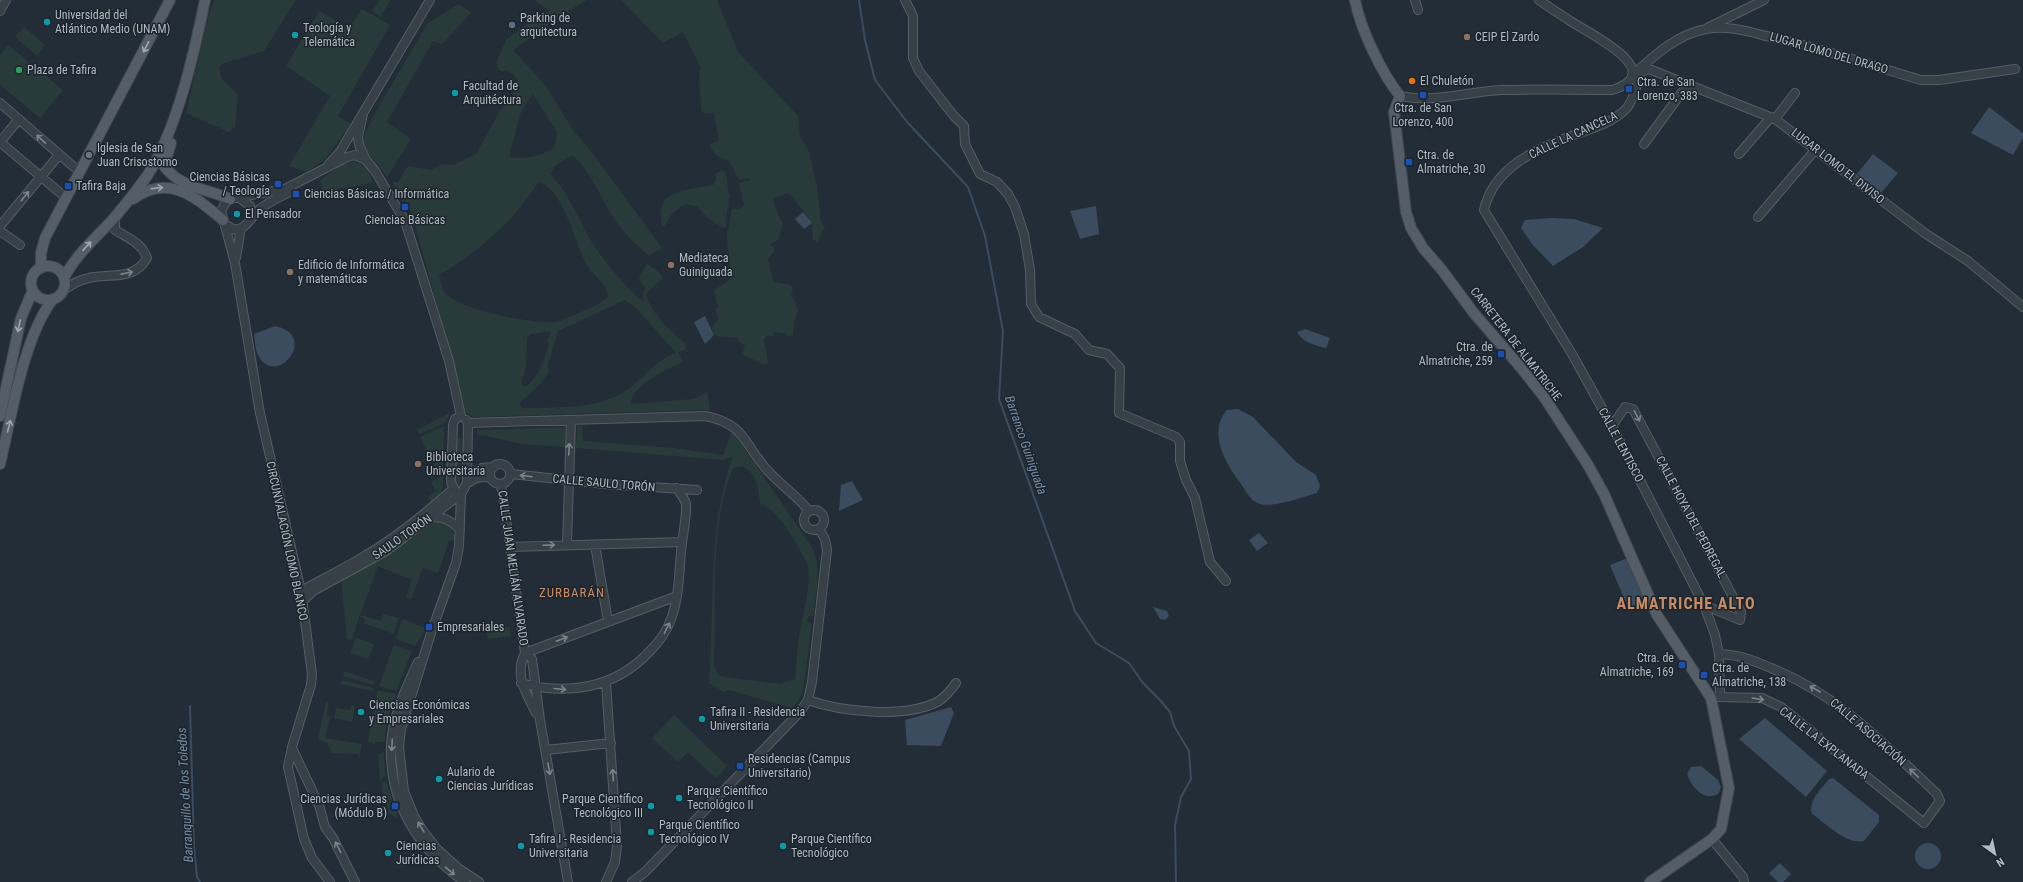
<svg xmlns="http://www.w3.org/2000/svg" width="2023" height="882" font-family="'Roboto Condensed',sans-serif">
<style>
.green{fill:#283b3a;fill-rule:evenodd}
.water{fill:#3a4c5e}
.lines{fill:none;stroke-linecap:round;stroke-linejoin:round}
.stream{stroke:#3a4c5e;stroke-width:2}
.minor-casing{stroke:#555d65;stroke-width:10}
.major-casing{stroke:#404851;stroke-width:12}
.minor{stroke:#373f47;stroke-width:8}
.major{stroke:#555e67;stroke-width:10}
.oneway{stroke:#9fa8b1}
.oneway2{stroke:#7b838c}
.culture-dot{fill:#0f9aa8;stroke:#1c242c;stroke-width:1.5}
.service-dot{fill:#5c6f8a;stroke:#1c242c;stroke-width:1.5}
.education-dot{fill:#8d6e63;stroke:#1c242c;stroke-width:1.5}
.leisure-dot{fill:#2e9e5b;stroke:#1c242c;stroke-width:1.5}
.food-dot{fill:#e8710a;stroke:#1c242c;stroke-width:1.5}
.transit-dot{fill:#1a4fb4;stroke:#1c242c;stroke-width:1.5}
.worship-dot{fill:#6b7280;stroke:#1c242c;stroke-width:1.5}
.labels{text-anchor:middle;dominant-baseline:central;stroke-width:3;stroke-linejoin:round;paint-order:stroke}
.poi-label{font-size:12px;fill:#b2bac4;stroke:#1c242c;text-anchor:start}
.street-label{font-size:12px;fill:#b2bac4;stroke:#1c242c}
.water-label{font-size:13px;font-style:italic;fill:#758ca4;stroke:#1c242c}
.neighbourhood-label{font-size:13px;letter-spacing:1px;fill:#c88c68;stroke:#1c242c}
.district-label{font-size:16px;font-weight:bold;letter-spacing:1px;fill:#c88c68;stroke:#1c242c}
</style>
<rect width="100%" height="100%" fill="#232d37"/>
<path class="green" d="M214,0H296L264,51L225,63L219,67L221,78L238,95L235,127L232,128L231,133L186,113L208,18Z
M380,0H391L380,17L372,11Z
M534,0H587L560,16L513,50L546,86L573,130L591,151L662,248L649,256C637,245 624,234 615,220C600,198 592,172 572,155L555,166L550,174C567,191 576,213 587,234C599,255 625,288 644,302L643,294L646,288L640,282L639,277L647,264L659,272L663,278L646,294C651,314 671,331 686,344L685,350L678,352L683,362C667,369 635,384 631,401L632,404L693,399L701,396L707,391L710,410L473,417L466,412L413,217L405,202L401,201L395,191L393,182H398L408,166L431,170L442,164L453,165L476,154L500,111L510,100L518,81C514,72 509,71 500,71L496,63L506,40L533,20L550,11ZM533,94L557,132L554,148C539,156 526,160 510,157V152L521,112ZM539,182C566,192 574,244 588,267C595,278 607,283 608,297L595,306L557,322C533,324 465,311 447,295C442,291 441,281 439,275C480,252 512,221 539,182ZM625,300L636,308L676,353C655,359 641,383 622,393C593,410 554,407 522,408L519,404L541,383L549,371L548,365L558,331ZM550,331V336L547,340L549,344C544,361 540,376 525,387L521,383L526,368L527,338L531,334Z
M621,0H717L738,52L798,116L800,136L809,152L817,186L821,222L825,227L819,238L818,243L813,239L812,223L792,196L786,193L773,199L778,215L783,224L778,240L770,244L775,250L768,259L774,282L791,285L793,291L791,294L798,309L794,323L793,335L789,337L784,333L774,332L772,337L767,335L764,340L768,362L765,365L742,354L745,345L740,343L738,338L716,336L711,327L719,319L715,309L718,306L714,290L730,280C732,262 727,251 727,235C728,225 732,219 731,210L741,208L744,204L739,183L751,180L747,178L739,180L729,161C719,158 713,154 709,144L719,141L714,113L705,114L701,110L699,72L701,68L683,32L663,43Z
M459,4L471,13L442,44L433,41L387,122L411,139L387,177L365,149L363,139L374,115L428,23Z
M362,9L390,25L338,116L351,124L326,158L307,172L289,166L330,96L286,66L319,11L349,28Z
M24,27L45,45L37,56L15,37Z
M8,45L63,90L40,118L0,85V55Z
M356,161L367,168L373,183L323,192L320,180L341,165Z
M722,170L725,172C729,180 726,189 730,197L728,202L729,207L727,210L726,227L722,228L708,218L697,206L686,204C675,210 670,214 665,226H662L660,210L666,198L684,190L713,185L716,180L715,174Z
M450,413L445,423L419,434L417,430Z
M444,426L443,487L440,494L431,502L428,496L436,491L431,482L440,477L420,437Z
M577,426H582L583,441L674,448L723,455L732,432L736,436L811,546C823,568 816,592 813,616H808L807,622L812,624L803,691L798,701L792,708L729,690L724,692L709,683C715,607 707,528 733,456L724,460L576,448ZM742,466C758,475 758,486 760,503C780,511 796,544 807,562C812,585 804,607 800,630C797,646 797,663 795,679L780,684L724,677L718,674L714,666C716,608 711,547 725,491C727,483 731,475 733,468Z
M565,427V447L522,444L477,434V430Z
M456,438H462L461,479L458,489L455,482Z
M433,520C446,522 453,526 455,540L449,541L438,573L423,568L411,599L406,597L412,580L378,566L351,640L347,639L341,579Z
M383,614L398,618L394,634L364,623L365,619L360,617L361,615L381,621Z
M402,619L426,628L415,646L396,639Z
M509,627L511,636L488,639L486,630Z
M356,638L374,644L368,659L350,653Z
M394,645L412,651L396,691L379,686Z
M344,671L375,682L374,685L343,676Z
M342,680L373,688L372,691L341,684Z
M378,690L396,694L387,722L384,742H375V744L368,741Z
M326,702L329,703L326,716L330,717L325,738L362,744L359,759L358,754L332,753L327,743L318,739Z
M351,705L355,706L352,722L334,718L336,708L350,710Z
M674,715L727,766L716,778L688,752L678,762L652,738Z
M384,752L385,776L380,781L378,755Z
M386,780L398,818L389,813L381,785Z"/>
<path class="water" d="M1989,107L2023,133V138L2013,155L1971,133Z
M1873,154L1898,173L1881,193L1857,174Z
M1096,206L1099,234L1080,239L1070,211Z
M803,212L812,223L804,229L795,219Z
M1551,218L1574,219L1603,228L1583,247L1553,266L1532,244L1521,228L1525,220Z
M705,316L714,335L705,344L694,322Z
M275,326C320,335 276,390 258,355C255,349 255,340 254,334Z
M1305,329L1330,338L1326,348C1315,345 1303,343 1297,332Z
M1238,409L1253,417L1296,462L1316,475L1320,486L1317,493C1302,497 1274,508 1260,504C1251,502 1246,491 1241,484C1226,464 1207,433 1227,410Z
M852,481L863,500L839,511L841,485Z
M1259,533L1268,543L1257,551L1249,540Z
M1628,558L1646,601L1628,608L1610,565Z
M1153,607L1167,611L1169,616L1165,620L1160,619Z
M951,707L954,713L941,746L907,745L905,720Z
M1765,718L1827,771L1806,797L1739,739Z
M1701,766L1718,780L1721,787L1719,793C1705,803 1692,788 1687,774L1691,767Z
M1833,778L1879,815V822L1864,841C1846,845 1827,824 1812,814C1807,802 1822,788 1829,779Z
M1915 856a13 13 0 1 1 26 0a13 13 0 1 1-26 0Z
M1780,863L1791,874L1783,882H1778L1769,873Z"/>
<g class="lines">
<path class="stream" d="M859,0L865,40L875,80L907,122L968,187L985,236L1003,331L999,399L1075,611L1096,643L1129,663L1143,683L1160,700L1170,712L1174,726L1189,751L1191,779L1181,797L1175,825L1176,882
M190,706L194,847L197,877L200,882"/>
<g class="minor-casing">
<path id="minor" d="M905,0L913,16V58L919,71L953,115L964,126L965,144L980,174L997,182L1008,194L1015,207L1024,234L1030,270L1031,304L1039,317L1075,334L1089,350L1107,354L1120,368L1119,413L1176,437L1180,442V461L1186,480L1195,498L1210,562L1226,581
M1415,0L1418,10
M0,11L6,0
M1707,28L1764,0
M1635,73C1656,54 1678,34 1706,29C1726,25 1747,31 1766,36C1819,47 1869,65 1921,80H1939L2015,69
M1632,76L1638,82C1635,90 1632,103 1626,109C1612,123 1591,129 1574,135C1537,148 1493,168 1484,210L1572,354L1612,426L1704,605L1715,635L1719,654L1720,696
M1632,76L1649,69L1775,119L1926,234L1968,261L2023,307
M1400,96C1434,103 1467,92 1501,90C1538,89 1575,90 1612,90C1670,72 1590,34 1572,22C1561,15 1550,8 1539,0
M0,103L74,167L78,168L83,166
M363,114L358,137L359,145L366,160L375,171L405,221L449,361L461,416
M1775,119L1795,93
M0,142L65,197
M0,142L19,119
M1644,144L1688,84
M1739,154L1771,117
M329,164L340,152L430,0
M241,199L250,206L251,219
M1758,217L1816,149
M224,223C243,241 249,217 261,208C271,201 281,196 292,191
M0,226L59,155
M0,231L20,245
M236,258L241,228
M64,290C72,284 79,280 89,278C111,273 134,281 147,258C142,243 128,238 115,230V216
M468,423L705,416C747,424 744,446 769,472C782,486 797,496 809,511
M1612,426L1625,407L1633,409L1741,612L1740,620L1704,605
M490 474a10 10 0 1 1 20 0a10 10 0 1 1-20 0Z
M511,474L605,484L697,490
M467,476L482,468L494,467
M468,483C476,477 481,476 491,478
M501,484L525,653L532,659L540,720L568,882
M456,493L451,482L453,425L455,419L461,416
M461,494L459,546L456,563L432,630L401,729L399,747L404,791L414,816L423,831L437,849L458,868L479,882
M804 520a10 10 0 1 1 20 0a10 10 0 1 1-20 0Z
M431,517C444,517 451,520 460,530
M567,544L571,421
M595,545L608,621
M510,547L682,542
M301,591C321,580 343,569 363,557C396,538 425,514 453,489
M301,603L313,591L386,551L461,494L467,483L468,423L466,420
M418,662C406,688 392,717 391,746C389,804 419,850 465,882
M521,683C568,696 616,688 650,651C659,642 667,631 671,619C679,598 679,574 681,552C682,538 687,517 686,504C685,499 679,492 677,488
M606,683L617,845L615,862L606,882
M1716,697L1762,698L1781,707L1924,823L1940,801L1937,794C1886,746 1838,694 1771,668C1752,660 1740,655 1719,654
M808,700C842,712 906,719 939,701C946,696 951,690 956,683
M536,713C526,693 514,675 525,653L677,596
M292,748L319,805L325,827L333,838L355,882
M546,750L611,743
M1712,839L1743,877L1744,882
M330,882L312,858L304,839L288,767L292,747L311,685L312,674L301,591L260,413L235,263L221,211L226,202L230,199L285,189L347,157L355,155L366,160
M632,882L645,872L800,712L808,700L812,682L827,550L825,539L819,529"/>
</g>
<g class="major-casing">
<path id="major" d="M1355,0C1360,28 1382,74 1400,96L1394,112L1406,212L1411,228L1423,248L1442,270L1473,312L1522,369L1544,397L1588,465L1604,494L1657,615L1711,698L1729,788L1721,829L1712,839L1650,882
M171,143L164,166C180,188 208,189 230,199
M133,199C169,173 195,197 223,220
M31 283a17 17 0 1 1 34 0a17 17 0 1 1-34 0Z
M41,268V253L45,238L170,0
M64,278C76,254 97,237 115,217C126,204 137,190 147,176C177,130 194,54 205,0
M0,416L21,318L33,290
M0,464C12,415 23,338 53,299"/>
</g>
<use href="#minor" class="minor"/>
<use href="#major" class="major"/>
</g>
<defs><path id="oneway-shaft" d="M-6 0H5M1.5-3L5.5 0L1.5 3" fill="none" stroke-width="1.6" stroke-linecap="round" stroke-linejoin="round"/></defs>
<g class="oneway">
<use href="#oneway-shaft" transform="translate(146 47) rotate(117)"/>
<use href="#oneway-shaft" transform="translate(157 188) rotate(-7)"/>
<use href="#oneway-shaft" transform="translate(87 246) rotate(-47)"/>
<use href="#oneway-shaft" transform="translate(19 326) rotate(102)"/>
<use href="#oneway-shaft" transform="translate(9 426) rotate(-76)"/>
</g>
<g class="oneway2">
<use href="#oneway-shaft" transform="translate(41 139) rotate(-137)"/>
<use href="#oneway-shaft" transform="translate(25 196) rotate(-51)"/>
<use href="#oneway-shaft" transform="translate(127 273) rotate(-11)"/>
<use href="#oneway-shaft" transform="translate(1637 416) rotate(62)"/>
<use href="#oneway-shaft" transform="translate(569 449) rotate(-87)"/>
<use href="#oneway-shaft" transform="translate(526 476) rotate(-173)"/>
<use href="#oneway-shaft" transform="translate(549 545) rotate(-2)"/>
<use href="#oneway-shaft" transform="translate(667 628) rotate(-63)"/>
<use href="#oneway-shaft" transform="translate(562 639) rotate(-21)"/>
<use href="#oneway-shaft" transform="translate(560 689) rotate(5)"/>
<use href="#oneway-shaft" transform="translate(1815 689) rotate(-150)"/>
<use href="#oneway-shaft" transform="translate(1758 699) rotate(9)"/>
<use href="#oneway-shaft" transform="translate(392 745) rotate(93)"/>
<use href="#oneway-shaft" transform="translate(549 769) rotate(80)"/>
<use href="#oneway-shaft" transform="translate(1914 773) rotate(-137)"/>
<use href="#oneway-shaft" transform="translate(613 775) rotate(-93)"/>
<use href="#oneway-shaft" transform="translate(421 827) rotate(-121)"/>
<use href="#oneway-shaft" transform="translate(338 847) rotate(-117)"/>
<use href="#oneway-shaft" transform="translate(450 871) rotate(40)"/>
</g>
<g class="culture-dot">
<circle cx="47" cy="22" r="4"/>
<circle cx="295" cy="35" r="4"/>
<circle cx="455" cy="93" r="4"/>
<circle cx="237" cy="214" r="4"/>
<circle cx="361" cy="712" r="4"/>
<circle cx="702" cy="719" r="4"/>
<circle cx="439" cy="779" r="4"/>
<circle cx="679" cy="798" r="4"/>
<circle cx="651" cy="806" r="4"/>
<circle cx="651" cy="832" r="4"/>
<circle cx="521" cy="846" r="4"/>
<circle cx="783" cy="846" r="4"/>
<circle cx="388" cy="853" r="4"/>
</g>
<circle class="service-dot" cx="512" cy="25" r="4"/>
<g class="education-dot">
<circle cx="1467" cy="37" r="4"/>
<circle cx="671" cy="265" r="4"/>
<circle cx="290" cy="272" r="4"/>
<circle cx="418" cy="464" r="4"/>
</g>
<circle class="leisure-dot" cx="19" cy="70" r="4"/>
<circle class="food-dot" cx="1412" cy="81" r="4"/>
<g class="transit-dot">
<rect x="1625" y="85" width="8" height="8" rx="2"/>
<rect x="1419" y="91" width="8" height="8" rx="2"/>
<rect x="1405" y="158" width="8" height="8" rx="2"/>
<rect x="274" y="180" width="8" height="8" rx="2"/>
<rect x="64" y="182" width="8" height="8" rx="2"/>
<rect x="292" y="190" width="8" height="8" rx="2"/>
<rect x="401" y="203" width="8" height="8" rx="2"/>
<rect x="1497" y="350" width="8" height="8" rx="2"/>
<rect x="425" y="623" width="8" height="8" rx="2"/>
<rect x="1678" y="661" width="8" height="8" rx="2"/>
<rect x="1700" y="671" width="8" height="8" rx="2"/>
<rect x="736" y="762" width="8" height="8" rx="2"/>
<rect x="391" y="802" width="8" height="8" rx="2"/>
</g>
<circle class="worship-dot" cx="89" cy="155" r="4"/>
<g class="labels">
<g class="poi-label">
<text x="55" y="15">Universidad del<tspan x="55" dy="14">Atlántico Medio (UNAM)</tspan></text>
<text x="520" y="18">Parking de<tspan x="520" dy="14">arquitectura</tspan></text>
<text x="303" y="28">Teología y<tspan x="303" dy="14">Telemática</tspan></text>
<text x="1475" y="37">CEIP El Zardo</text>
<text x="27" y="70">Plaza de Tafira</text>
<text x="1420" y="81">El Chuletón</text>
<text x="1637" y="82">Ctra. de San<tspan x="1637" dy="14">Lorenzo, 383</tspan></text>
<text x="463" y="86">Facultad de<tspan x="463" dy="14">Arquitéctura</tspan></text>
<text x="1423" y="108" text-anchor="middle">Ctra. de San<tspan x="1423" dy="14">Lorenzo, 400</tspan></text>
<text x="97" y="148">Iglesia de San<tspan x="97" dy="14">Juan Crisostomo</tspan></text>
<text x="1417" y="155">Ctra. de<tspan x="1417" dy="14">Almatriche, 30</tspan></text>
<text x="270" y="177" text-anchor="end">Ciencias Básicas<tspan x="270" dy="14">/ Teología</tspan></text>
<text x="76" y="186">Tafira Baja</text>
<text x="304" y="194">Ciencias Básicas / Informática</text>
<text x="245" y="214">El Pensador</text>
<text x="405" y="220" text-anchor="middle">Ciencias Básicas</text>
<text x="679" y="258">Mediateca<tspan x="679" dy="14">Guiniguada</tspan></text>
<text x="298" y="265">Edificio de Informática<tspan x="298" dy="14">y matemáticas</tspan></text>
<text x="1493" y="347" text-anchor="end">Ctra. de<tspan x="1493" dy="14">Almatriche, 259</tspan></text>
<text x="426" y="457">Biblioteca<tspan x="426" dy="14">Universitaria</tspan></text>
<text x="437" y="627">Empresariales</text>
<text x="1674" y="658" text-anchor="end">Ctra. de<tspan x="1674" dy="14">Almatriche, 169</tspan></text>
<text x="1712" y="668">Ctra. de<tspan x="1712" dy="14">Almatriche, 138</tspan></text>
<text x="369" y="705">Ciencias Económicas<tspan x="369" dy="14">y Empresariales</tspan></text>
<text x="710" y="712">Tafira II - Residencia<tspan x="710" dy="14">Universitaria</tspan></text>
<text x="748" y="759">Residencias (Campus<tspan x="748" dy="14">Universitario)</tspan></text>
<text x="447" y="772">Aulario de<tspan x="447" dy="14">Ciencias Jurídicas</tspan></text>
<text x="687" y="791">Parque Científico<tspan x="687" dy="14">Tecnológico II</tspan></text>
<text x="387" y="799" text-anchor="end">Ciencias Jurídicas<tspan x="387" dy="14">(Módulo B)</tspan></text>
<text x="643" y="799" text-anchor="end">Parque Científico<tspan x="643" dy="14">Tecnológico III</tspan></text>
<text x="659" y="825">Parque Científico<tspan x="659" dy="14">Tecnológico IV</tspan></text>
<text x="529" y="839">Tafira I - Residencia<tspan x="529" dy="14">Universitaria</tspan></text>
<text x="791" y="839">Parque Científico<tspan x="791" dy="14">Tecnológico</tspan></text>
<text x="396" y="846">Ciencias<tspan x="396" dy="14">Jurídicas</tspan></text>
</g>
<g class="street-label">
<text transform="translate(1829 53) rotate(16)">LUGAR LOMO DEL DRAGO</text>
<text transform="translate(1573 135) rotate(-25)">CALLE LA CANCELA</text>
<text transform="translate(1838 166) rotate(38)">LUGAR LOMO EL DIVISO</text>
<text transform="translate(1516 344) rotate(52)">CARRETERA DE ALMATRICHE</text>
<text transform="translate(1621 445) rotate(62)">CALLE LENTISCO</text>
<text transform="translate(604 483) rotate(5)">CALLE SAULO TORÓN</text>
<text transform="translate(1691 517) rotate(62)">CALLE HOYA DEL PEDREGAL</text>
<text transform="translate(402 537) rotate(-35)">SAULO TORÓN</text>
<text transform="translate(287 541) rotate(78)">CIRCUNVALACIÓN LOMO BLANCO</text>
<text transform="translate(513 568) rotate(82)">CALLE JUAN MELIÁN ALVARADO</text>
<text transform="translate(1868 732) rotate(41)">CALLE ASOCIACIÓN</text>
<text transform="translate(1824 743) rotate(38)">CALLE LA EXPLANADA</text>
</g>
<g class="water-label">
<text transform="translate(1026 445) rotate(71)">Barranco Guiniguada</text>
<text transform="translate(185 795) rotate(-93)">Barranquillo de los Toledos</text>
</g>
<g class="neighbourhood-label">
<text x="572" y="592">ZURBARÁN</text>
</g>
<g class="district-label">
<text x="1686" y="603">ALMATRICHE ALTO</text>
</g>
</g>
<g transform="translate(1995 854) rotate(147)" stroke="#1c242c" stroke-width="3" paint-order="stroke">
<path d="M0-3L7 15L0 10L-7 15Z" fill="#b2bac4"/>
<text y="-6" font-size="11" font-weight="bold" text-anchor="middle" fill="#b2bac4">N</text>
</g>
</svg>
